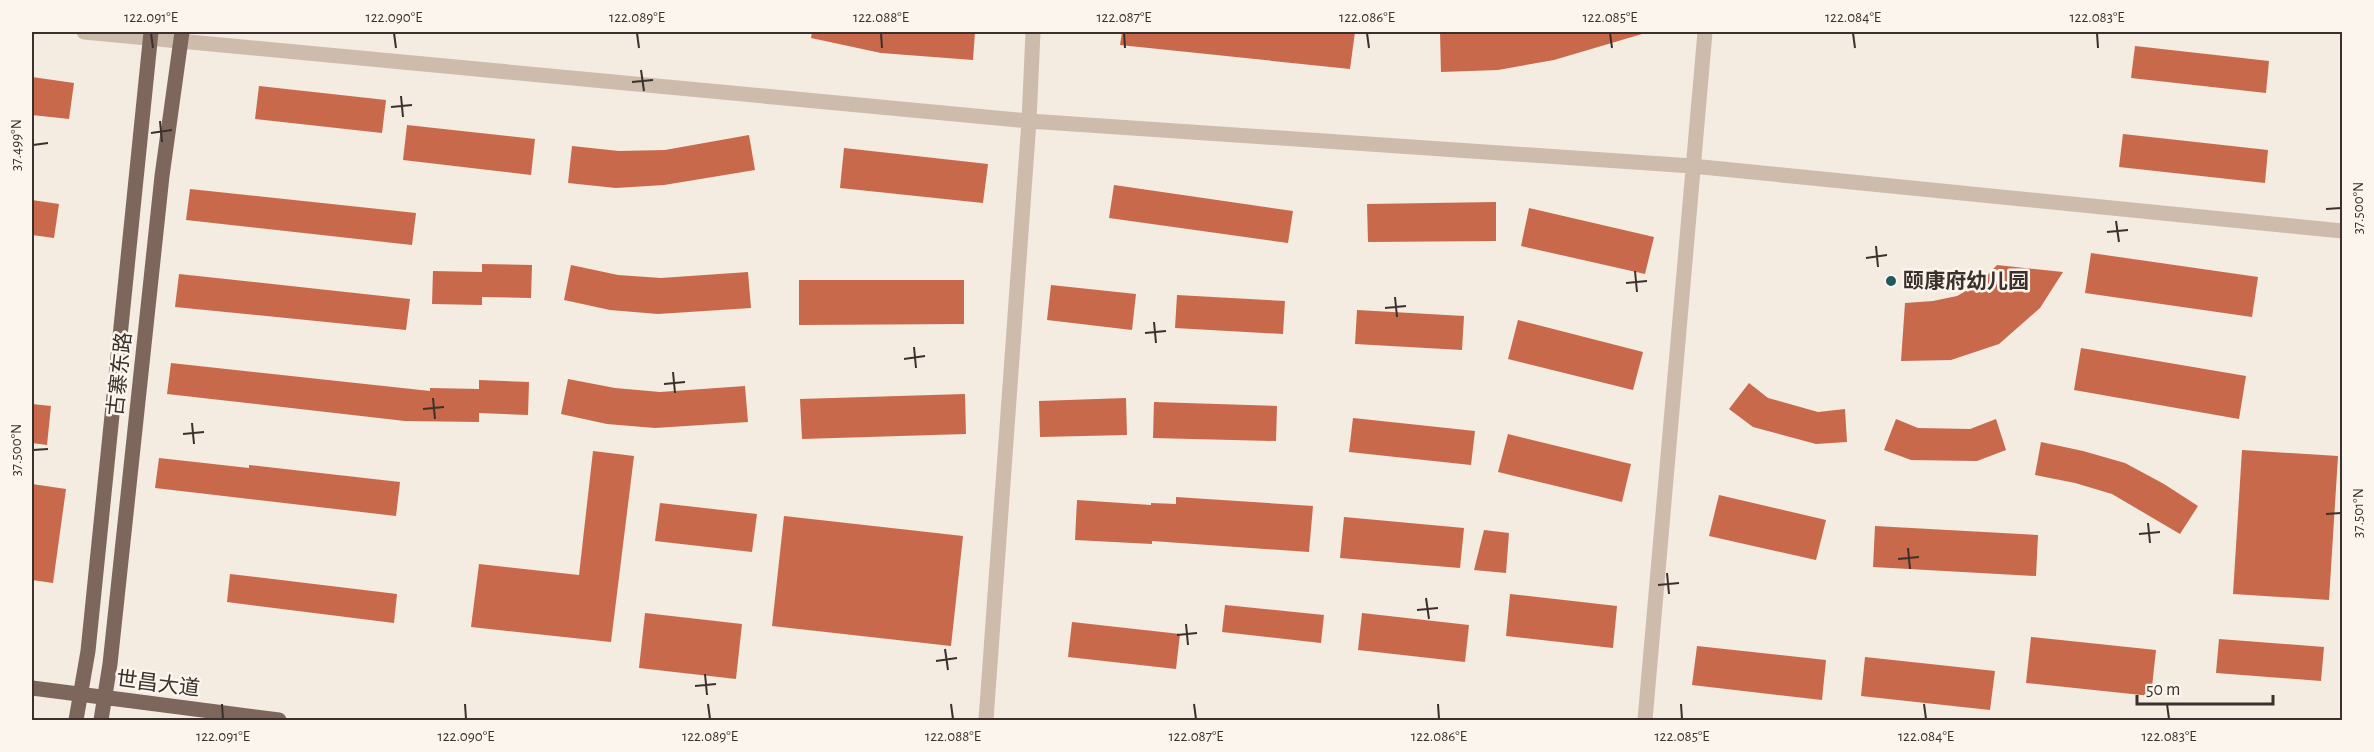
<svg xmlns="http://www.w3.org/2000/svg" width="2374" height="752" font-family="'Alegreya Sans','Noto Sans SC',sans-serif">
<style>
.building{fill:#c8694b}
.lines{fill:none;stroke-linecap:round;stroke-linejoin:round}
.street{stroke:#cdbbac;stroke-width:15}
.primary{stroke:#7d675c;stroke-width:15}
.ticks{fill:none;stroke:#3b302b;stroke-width:2}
.poi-dot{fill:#1f5a5e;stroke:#fbf5ee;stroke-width:2}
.labels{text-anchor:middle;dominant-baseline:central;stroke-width:5;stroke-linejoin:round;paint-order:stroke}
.poi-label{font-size:21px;font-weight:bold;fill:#3b302b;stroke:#fbf5ee;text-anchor:start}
.street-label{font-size:21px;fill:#3b302b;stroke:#fbf5ee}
.neatline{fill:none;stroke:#3b302b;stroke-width:2}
.ticks-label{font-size:15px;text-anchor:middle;fill:#3b302b}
</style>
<rect width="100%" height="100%" fill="#f4ebe1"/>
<path class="building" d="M812,32H975L973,60L881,53L811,38Z
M1122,32H1355L1350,69L1120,45Z
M1440,32H1642V34L1554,60L1498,70L1441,72Z
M2135,46L2269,61L2266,93L2131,78Z
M32,77L74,83L69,119L32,115Z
M259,86L386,100L382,133L255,119Z
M407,125L535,139L531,175L403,160Z
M2123,134L2268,150L2265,183L2119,167Z
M749,135L755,170L664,185L616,188L568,183L572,146L619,151L665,150Z
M844,148L988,164L983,203L840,188Z
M1114,185L1293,211L1288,243L1109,218Z
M190,189L416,213L412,245L186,220Z
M32,200L59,204L54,238L32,235Z
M1496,202V241L1368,242L1367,204Z
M1529,208L1654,237L1645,274L1521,246Z
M2091,253L2258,277L2252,317L2085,293Z
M482,264L532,265L531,298L482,297V305L432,304L433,271L482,272Z
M571,265L618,275L661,278L748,272L751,308L658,314L610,310L564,300Z
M1997,265L2063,272L2040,308L1999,344L1951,360L1901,361L1905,303L1933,301L1957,296L1980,283Z
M179,274L410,299L406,330L175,307Z
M799,280H964V324L799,325Z
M1051,285L1136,294L1132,330L1047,320Z
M1177,295L1285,301L1283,334L1175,328Z
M1357,310L1464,316L1462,350L1355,344Z
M1518,320L1643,352L1633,390L1508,359Z
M2081,348L2246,376L2239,419L2074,390Z
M171,363L430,391V388L479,389V380L529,382L528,415L479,413V422L405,421L167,394Z
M568,379L615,388L660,392L745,386L748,422L655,428L607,424L561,414Z
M1749,383L1768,398L1818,412L1845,409L1847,442L1816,444L1753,427L1729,409Z
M965,394L966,434L802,439L800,399Z
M1126,398L1127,435L1040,437L1039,401Z
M1154,402L1277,406L1276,441L1153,438Z
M32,404L51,406L47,445L32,443Z
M1353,418L1475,431L1471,465L1349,452Z
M1896,419L1918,428L1970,429L1996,419L2006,450L1977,461L1911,460L1884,450Z
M1508,434L1631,464L1622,502L1498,472Z
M2041,442L2083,451L2125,463L2164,484L2198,506L2180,534L2112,494L2075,483L2035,475Z
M2242,450L2338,456L2329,600L2233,594Z
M593,451L634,456L611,642L471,627L479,564L579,575Z
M159,458L249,468V465L400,482L396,516L155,488Z
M32,484L66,489L53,583L32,580Z
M1719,495L1826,520L1816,560L1709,536Z
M1176,497L1313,506L1309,552L1152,541V544L1075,540L1077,500L1151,505V503L1176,504Z
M660,503L757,514L752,552L655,541Z
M784,516L963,536L951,646L772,626Z
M1344,517L1464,528L1460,568L1340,558Z
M1875,526L2038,535L2036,576L1873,567Z
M1484,530L1509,533L1506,573L1474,570Z
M230,574L397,594L394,623L227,602Z
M1510,594L1617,606L1613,648L1506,636Z
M1225,605L1324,615L1321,643L1222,632Z
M645,613L742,624L736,679L639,668Z
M1362,613L1469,625L1465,662L1358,650Z
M1072,622L1180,634L1176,669L1068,657Z
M2031,637L2156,650L2151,696L2026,683Z
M2219,639L2324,647L2321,681L2216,673Z
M1697,646L1826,660L1822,700L1692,685Z
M1865,657L1995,671L1990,710L1861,696Z"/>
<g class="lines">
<path class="street" d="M84,32L1029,121L1692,166L2342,231
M986,720L1029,121L1033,32
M1645,720L1705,32"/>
<path class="primary" d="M32,688L279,720
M76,720L88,651L151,32
M101,720L110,664L162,176L182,32"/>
</g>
<path class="ticks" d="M151,33L153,48M394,33L396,48M637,33L639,48M881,33L882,48M1124,33L1125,48M1367,33L1369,48M1610,33L1612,48M1853,33L1855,48M2097,33L2098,48M641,70L644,91M632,82L653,80M401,96L403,117M391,107L412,105M160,121L162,142M151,133L172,130M33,145L48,143M2326,209L2341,208M2116,221L2119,242M2107,232L2128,230M1876,246L1878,267M1866,258L1887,255M1635,271L1637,292M1626,283L1647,281M1395,297L1397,317M1385,308L1406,306M1154,322L1156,343M1145,333L1166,331M914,347L916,368M904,359L925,356M673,372L675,393M664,384L685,382M433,398L435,419M423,409L444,407M192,423L194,444M183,434L204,432M33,450L48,449M2326,514L2341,513M2148,523L2150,543M2139,534L2160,532M1908,548L1910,569M1898,559L1919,557M1667,573L1669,594M1658,585L1679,583M1426,598L1429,619M1417,610L1438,608M1186,624L1188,645M1177,635L1197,633M945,649L948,670M936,661L957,658M705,674L707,695M695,686L716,684M222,704L223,719M465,704L466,719M708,704L710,719M951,704L953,719M1194,704L1196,719M1438,704L1439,719M1681,704L1682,719M1924,704L1926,719M2167,704L2169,719"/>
<circle class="poi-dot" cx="1891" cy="281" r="6"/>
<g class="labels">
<g class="poi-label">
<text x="1903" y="281">颐康府幼儿园</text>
</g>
<g class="street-label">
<text transform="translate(120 374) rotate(-84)">古寨东路</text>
<text transform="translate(158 684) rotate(7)">世昌大道</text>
</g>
</g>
<rect width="2374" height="752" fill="none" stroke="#fbf5ee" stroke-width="66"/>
<path d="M2137 695v9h136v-9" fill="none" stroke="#3b302b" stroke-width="3"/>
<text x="2146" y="695" font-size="18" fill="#3b302b" stroke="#fbf5ee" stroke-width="4.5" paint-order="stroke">50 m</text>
<rect x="33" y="33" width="2308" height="686" class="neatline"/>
<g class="ticks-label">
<text x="151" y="22">122.091°E</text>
<text x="394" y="22">122.090°E</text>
<text x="637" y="22">122.089°E</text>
<text x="881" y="22">122.088°E</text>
<text x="1124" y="22">122.087°E</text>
<text x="1367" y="22">122.086°E</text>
<text x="1610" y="22">122.085°E</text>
<text x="1853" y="22">122.084°E</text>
<text x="2097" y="22">122.083°E</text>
<text transform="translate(16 145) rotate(-90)" y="5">37.499°N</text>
<text transform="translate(2358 208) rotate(-90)" y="5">37.500°N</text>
<text transform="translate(16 450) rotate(-90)" y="5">37.500°N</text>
<text transform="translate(2358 513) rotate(-90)" y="5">37.501°N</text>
<text x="223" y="741">122.091°E</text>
<text x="466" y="741">122.090°E</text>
<text x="710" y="741">122.089°E</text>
<text x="953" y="741">122.088°E</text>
<text x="1196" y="741">122.087°E</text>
<text x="1439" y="741">122.086°E</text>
<text x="1682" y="741">122.085°E</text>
<text x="1926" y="741">122.084°E</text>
<text x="2169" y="741">122.083°E</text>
</g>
</svg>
